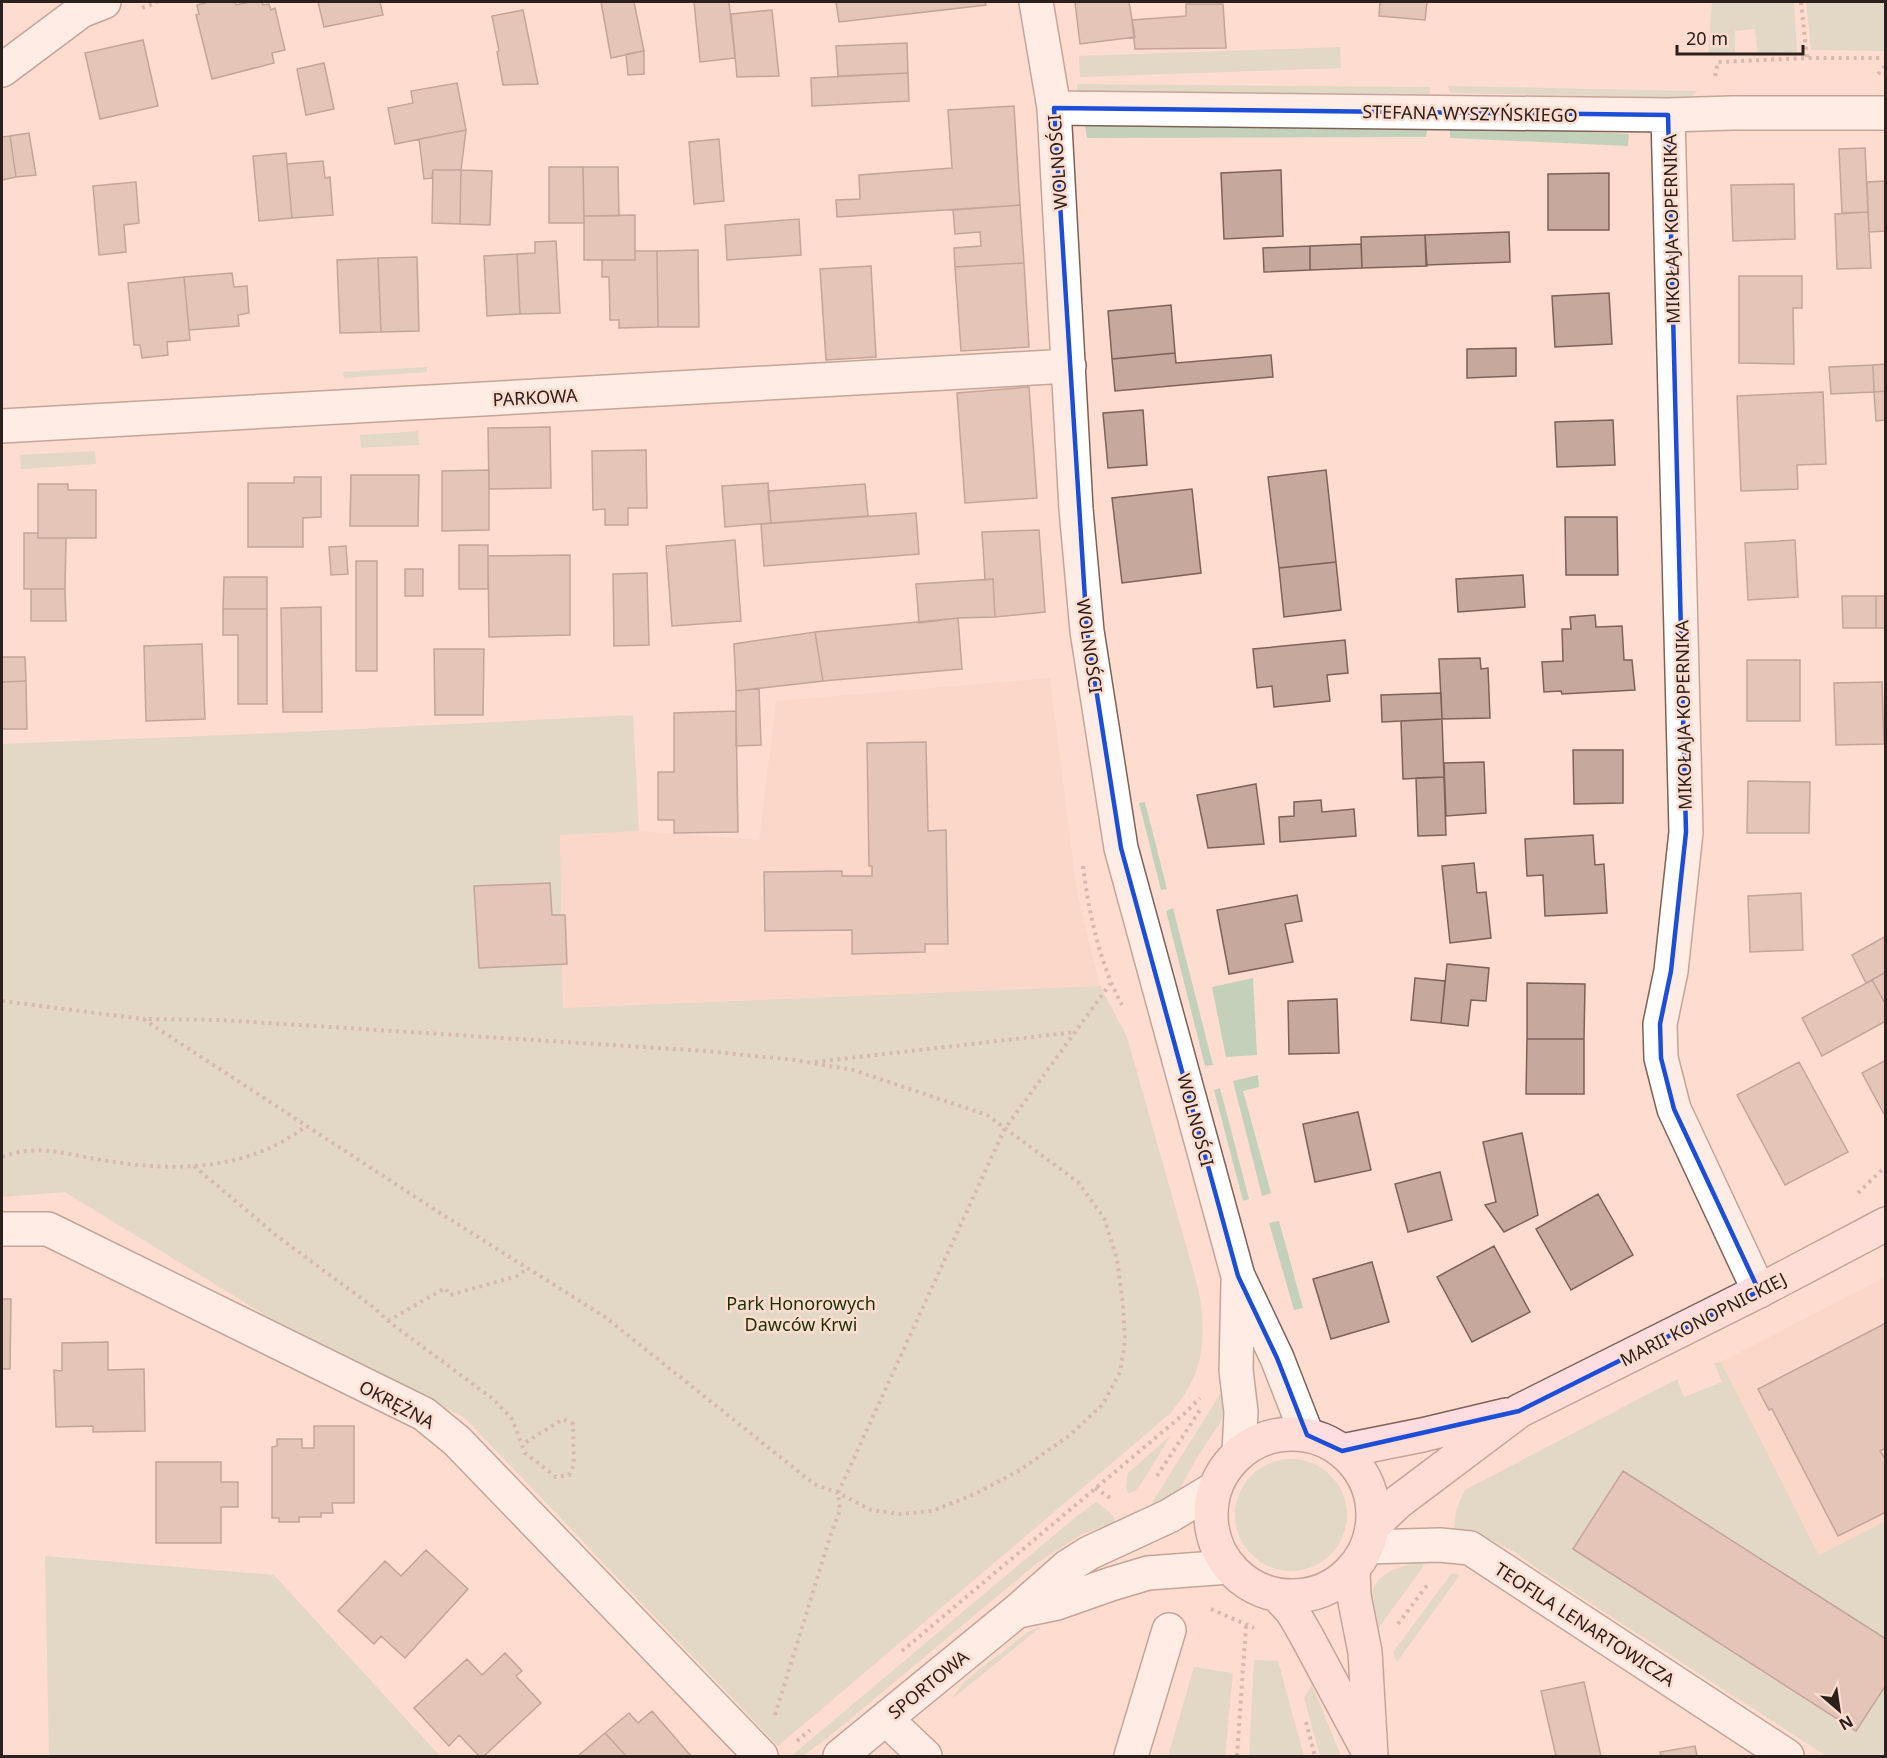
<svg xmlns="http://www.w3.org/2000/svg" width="1887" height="1758" font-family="'Noto Sans',sans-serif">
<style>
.built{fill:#f9d0c1}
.green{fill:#c4d1ba}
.building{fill:#c7a89c;stroke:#7e6257;stroke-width:1.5}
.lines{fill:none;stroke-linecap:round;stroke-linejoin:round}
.street-casing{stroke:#7e6257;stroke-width:36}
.secondary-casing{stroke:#7e6257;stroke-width:36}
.path{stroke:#a99187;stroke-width:4;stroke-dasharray:3 4.5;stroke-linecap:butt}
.street{stroke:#fff;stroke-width:33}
.secondary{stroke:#fedde0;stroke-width:33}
.marked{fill:none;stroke:#1d4ed8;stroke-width:4.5;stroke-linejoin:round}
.labels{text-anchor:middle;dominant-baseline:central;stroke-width:5;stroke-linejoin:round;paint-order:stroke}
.street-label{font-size:18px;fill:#2c201c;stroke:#feddd0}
.park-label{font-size:18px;fill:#1b3101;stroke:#feddd0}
</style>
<rect width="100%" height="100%" fill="#feddd0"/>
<path class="built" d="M1050,678L1077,892L1100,986L563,1008L560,834L639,831L759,840L776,701Z
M1885,1277V1521L1819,1555L1721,1362Z"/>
<path class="green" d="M1712,2H1794L1797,52L1758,54L1755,29L1735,31V54L1708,55Z
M1806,2H1885V49L1884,51L1811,50Z
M1340,47L1341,68L1080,77L1079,56Z
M1077,84L1430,87V94L1077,92Z
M1448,86L1697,91L1690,98L1450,93Z
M1085,125L1428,126L1426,137L1087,138Z
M1450,125L1629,134L1628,146L1450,138Z
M427,367V372L344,378L343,372Z
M418,431L419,445L361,448L360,435Z
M95,451L96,464L21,469L20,455Z
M633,715L639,831L560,835L563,1008L1100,986L1127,1037L1199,1291C1204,1323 1206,1356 1190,1385C1185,1395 1177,1404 1171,1413L778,1746L464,1417L309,1342L65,1192L2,1197V744L252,734Z
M1145,802L1167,889L1161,890L1139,803Z
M1173,908L1213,1065L1205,1066L1166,911Z
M1253,978L1257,1055L1226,1057L1212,987Z
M1258,1075L1259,1087L1243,1091L1271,1193L1262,1196L1233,1081Z
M1220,1088L1249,1199L1243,1201L1214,1090Z
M1279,1221L1303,1308L1294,1310L1269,1223Z
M1721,1362L1819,1555L1885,1521V1756H1826L1541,1571L1513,1551L1483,1536L1454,1529L1456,1510L1465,1490L1677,1379L1684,1397L1722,1382L1714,1363Z
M1227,1383L1228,1400L1220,1423L1195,1461L1178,1493L1145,1514Z
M1171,1435L1141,1484L1135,1491L1128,1493L1126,1486L1128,1473Z
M1235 1515a56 56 0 1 1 112 0a56 56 0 1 1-112 0Z
M1096,1502L1110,1512L1116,1522L1082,1534L1037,1563L830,1736L803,1756H791L1078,1515Z
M45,1556L274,1575L440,1756H49Z
M1425,1560L1423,1567L1372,1637C1366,1584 1371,1573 1425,1560Z
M1452,1573L1460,1575L1397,1662L1393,1652Z
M1043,1625L951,1700L965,1681L1028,1632Z
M1254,1660L1278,1661L1304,1756H1249Z
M1194,1667L1233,1673L1225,1756H1168Z
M1312,1685L1341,1756H1320L1304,1698Z"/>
<path class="building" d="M208,2H235L236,5L250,2H262L263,5L269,4L271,10L275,8L285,50L272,53L274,63L212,79L196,15L199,14L197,5Z
M318,2H380L383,15L324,27Z
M601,2H634L644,51L611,58Z
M694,2H729L735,58L700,62Z
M836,2H985L986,5L839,22Z
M1075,2H1129L1135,37L1080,44Z
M1380,2H1427L1425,20L1379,16Z
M1186,4H1223L1226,48L1135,49L1132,20L1186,16Z
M523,10L538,84L503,85L497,52L499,51L492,16Z
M772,10L779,76L737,77L731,14Z
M143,40L158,106L100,119L85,53Z
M907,43L908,73L838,76L836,46Z
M644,51V74L628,75L626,54Z
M324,63L334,109L306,115L297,69Z
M908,73L909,101L812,106L811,78Z
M457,83L466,130L395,144L388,108L413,103L411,91Z
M1014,106L1020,205L837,217L836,200L860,199L859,175L952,168L948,110Z
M466,130L461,170H433L432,178L424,179L419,139Z
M29,133L36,175L16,177L10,136Z
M10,136L16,177L2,180V137Z
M719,139L724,201L694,204L689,142Z
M1865,148L1868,212L1842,213L1839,149Z
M286,153L292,218L259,221L253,156Z
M323,161L325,178L330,177L333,215L292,218L287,164Z
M549,167H583L584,223H549Z
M583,167H618L619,216H584Z
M433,170H461L460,224L432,223Z
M461,170L492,171L490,225L460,224Z
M1281,170L1283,236L1224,239L1221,173Z
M1609,173V230H1548V174Z
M1886,181V231L1869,232L1867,182Z
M136,182L139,223L124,225L126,252L99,255L93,186Z
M1794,184L1795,239L1733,241L1731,185Z
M1020,205L1024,263L955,267L954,248L981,246L980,232L955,234L953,210Z
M1868,212L1871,268L1837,269L1835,214Z
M635,215V260H584V216Z
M799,219L801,255L727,260L725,225Z
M1509,232L1510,262L1426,265L1425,235Z
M1425,235L1427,266L1362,268L1361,237Z
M556,241L560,313L520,314L517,254L535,253V242Z
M1361,244L1362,268L1310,270V246Z
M1310,246V270L1264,272L1263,248Z
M698,250L699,327H658L657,251Z
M635,251H657L658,327L619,328V320H610L609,277H602V260H635Z
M517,254L520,314L487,316L484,256Z
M417,257L419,331L381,332L378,258Z
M378,258L381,332L340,333L337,260Z
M1024,263L1029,347L961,351L955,267Z
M871,266L876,357L826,360L820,269Z
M232,273L234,287L247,286L249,313L238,315L239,326L189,330L184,277Z
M1739,276H1802V308H1793L1794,364L1739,363Z
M184,277L190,340L167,342L168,355L142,358L140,345H134L128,283Z
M1609,293L1612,344L1555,347L1552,296Z
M1171,305L1175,353L1112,359L1108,311Z
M1516,348V376L1467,378V349Z
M1175,353L1176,363L1271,355L1273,377L1115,391L1112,359Z
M1886,364V391L1874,392L1873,365Z
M1873,365L1874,392L1831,394L1829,367Z
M1029,387L1037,498L965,503L957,393Z
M1886,391V420L1876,421L1874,392Z
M1823,392L1826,464L1797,465L1798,489L1741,491L1737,396Z
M1143,410L1147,465L1108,468L1103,413Z
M1613,420L1615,465L1557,467L1555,422Z
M550,427L551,488L489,489L488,428Z
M646,450L647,508H628V525H605V509L593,510L592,451Z
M489,470V530L442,531V471Z
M1326,470L1336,562L1279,568L1268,477Z
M351,475H419L418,526H350Z
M294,477H321V517L303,518V547H248V483H294Z
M768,483L771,523L725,527L722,486Z
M38,484H68V490H96V538H38Z
M865,484L868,516L771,523L768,491Z
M1192,489L1201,573L1122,583L1112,498Z
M916,513L919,554L764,566L761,524Z
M1565,517H1617L1618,575H1566Z
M1039,530L1045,612L995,617L993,579L985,580L982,532Z
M24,533H38V538H66L65,589H24Z
M735,540L741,621L672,626L666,546Z
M1795,540L1798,597L1748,600L1745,543Z
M459,545H488V589H459Z
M346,546L348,574L331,575L329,547Z
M570,555V635L489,637L488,556Z
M356,561H377V671H356Z
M1336,562L1341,610L1284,617L1279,568Z
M405,569H423V596H405Z
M647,573L649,645L614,646L613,574Z
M1523,575L1525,607L1458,612L1456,579Z
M224,577H267V609H223Z
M993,579L995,617L958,618L919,623L916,584Z
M31,589H65L66,621H31Z
M1842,596H1876V628H1843Z
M1876,596H1886V628H1876Z
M321,607L322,712H283L281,608Z
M223,609H267V704H238V635H223Z
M1595,615L1596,627L1622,626L1624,660H1632L1635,690L1562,694L1561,691L1544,692L1542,662L1563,661L1562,629H1571L1570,617Z
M958,618L962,669L823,681L815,632Z
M815,632L823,681L736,691L734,644Z
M1345,640L1348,673L1327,675L1330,701L1274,707L1272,686L1257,688L1253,649Z
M202,644L205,719L146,721L144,646Z
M434,649H484L483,715H435Z
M2,657H25L26,681L2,682Z
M1480,658L1481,669L1488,668L1490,718L1442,719L1439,659Z
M1747,660H1800V721H1747Z
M26,681L27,729H2V682Z
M1882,682L1884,744L1836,745L1834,683Z
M759,688L761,745L736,746V691Z
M1441,693L1442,719L1382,722L1381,695Z
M736,711L738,832L674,833V820H658V772H674V713Z
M1442,719L1444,777L1403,779L1401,721Z
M926,742L928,831L946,830L948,944H925V952L852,954V930L765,931L764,872L842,871V876H872V866H869L867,743Z
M1573,750H1623V803L1574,804Z
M1484,762L1486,813L1446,816L1444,763Z
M1444,777L1446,835L1418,836L1416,778Z
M1748,781L1810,782L1809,833H1747Z
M1256,784L1264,844L1208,848L1197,795Z
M1321,800L1322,812L1354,809L1356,836L1280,842L1279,817L1294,816V802Z
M1593,835L1595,865L1604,864L1607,913L1545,916L1543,875L1527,876L1525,839Z
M1474,863L1477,893L1486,892L1491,938L1450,943L1442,866Z
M550,883L552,915H565L567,964L479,968L474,886Z
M1801,893L1803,950L1750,952L1748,896Z
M1297,895L1302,921L1285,924L1293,962L1229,974L1217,910Z
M1886,936V972L1866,983L1852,955Z
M1447,964L1489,968L1486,1001L1471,1000L1468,1026L1441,1023Z
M1886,972V1005L1872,980Z
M1415,978L1445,981L1441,1023L1411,1020Z
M1872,980L1886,1005V1021L1822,1056L1802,1018Z
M1527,983L1585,984L1584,1039H1527Z
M1337,999L1339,1053L1289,1054L1288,1001Z
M1527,1039H1584V1094H1526Z
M1886,1060V1114H1884L1862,1073Z
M1799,1062L1848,1152L1785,1185L1737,1095Z
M1358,1112L1371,1170L1315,1182L1303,1124Z
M1522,1133L1538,1215L1504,1232L1485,1205L1496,1202L1483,1142Z
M1440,1172L1452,1220L1408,1232L1395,1184Z
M1598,1194L1633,1255L1571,1290L1536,1229Z
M1494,1246L1530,1312L1472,1342L1437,1277Z
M1372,1262L1389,1322L1331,1339L1313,1279Z
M2,1299H11L10,1369H2Z
M1886,1323V1448L1880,1451L1886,1460V1512L1838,1536L1772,1409L1769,1410L1758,1389Z
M108,1342V1370L144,1369L145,1431L93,1432V1426L56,1427L54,1370L62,1371V1343Z
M314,1426H354V1503H332L333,1513H321V1517H299V1522H279V1518H272V1447L277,1446V1439H302V1448H314Z
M156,1462H221V1482H238V1507H221V1543H156Z
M1623,1471L1886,1639V1685L1856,1731L1573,1549Z
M426,1550L468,1589L405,1658L381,1636L374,1644L338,1611L385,1561L401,1576Z
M505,1653L522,1671L516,1676L541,1703L484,1756H479L459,1735L449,1746L414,1708L467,1659L482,1675Z
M1584,1682L1601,1756H1556L1541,1691Z
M652,1711L691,1756H626L605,1733L629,1713L638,1723Z
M605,1733L626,1756H578Z
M1695,1746L1697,1756H1661L1660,1752Z"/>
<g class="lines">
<g class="street-casing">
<path id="street" d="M1036,2L1054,108L1076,509L1087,631L1121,848L1238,1276L1277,1358L1307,1435
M2,70L81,11L104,2
M1054,108L1668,115L1732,113H1886
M1668,115L1686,832L1671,971L1660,1024L1661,1058L1674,1109L1759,1291
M2,426L1069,366
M2,1229H48L424,1414L457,1441L761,1756
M1238,1281L1236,1370L1241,1412L1239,1453
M1367,1547L1440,1545L1470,1548L1787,1756
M1018,1611L1057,1603L1111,1584L1148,1573L1229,1567
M886,1719L925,1756
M840,1756L1016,1612L1067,1567L1089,1553L1169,1516L1214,1489
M1131,1756L1169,1630"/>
</g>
<g class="secondary-casing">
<path id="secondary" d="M1211 1515a81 81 0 1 1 162 0a81 81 0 1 1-162 0Z
M1342,1451L1422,1435L1506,1415
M1372,1527L1398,1502L1519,1411L1759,1291L1886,1224
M1353,1569L1354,1596L1365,1652L1371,1756
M1278,1596L1292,1611L1306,1635L1366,1747"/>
</g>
<path class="path" d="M1801,2L1807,58
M142,8L158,2
M1878,74L1886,65
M1715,76L1718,62L1807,58H1886
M1083,866C1089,913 1099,962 1122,1005
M2,1001L143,1019L440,1213L605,1317L814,1484L838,1493L871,1510L901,1514L932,1511L975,1494L1020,1470L1070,1435L1103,1404L1120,1372L1125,1342L1123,1305L1117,1259L1104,1218L1078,1182L987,1115L853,1070L794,1060L705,1051L221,1020L143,1019
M815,1062L1076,1032
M2,1157C36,1144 61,1153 96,1159C167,1172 246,1173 306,1126
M194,1166L277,1236L373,1307L388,1321L493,1399L512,1419L525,1453L556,1477L569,1475L574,1465L573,1424L563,1419L523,1444
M1858,1193L1886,1166
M388,1321L445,1288L450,1295L517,1276L528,1268
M1157,1476L1202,1407
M1095,1488L1112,1499
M1211,1609L1254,1628
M1398,1624L1428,1584
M902,1651L1185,1413L1200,1398
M775,1715L829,1540L840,1510L838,1493L1004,1130L1110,984
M1306,1722L1315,1756
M797,1741L810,1730
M1237,1756L1246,1626"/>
<use href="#street" class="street"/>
<use href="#secondary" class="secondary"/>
</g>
<path d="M0 0H1887V1758H0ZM1054,108L1668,115L1686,832L1671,971L1660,1024L1661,1058L1674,1109L1759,1291L1519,1411L1342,1451L1307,1435L1277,1358L1238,1276L1121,848L1087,631Z" fill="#feddd0" fill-opacity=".55" fill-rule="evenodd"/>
<path class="marked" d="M1054,108L1668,115L1686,832L1671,971L1660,1024L1661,1058L1674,1109L1759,1291L1519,1411L1342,1451L1307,1435L1277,1358L1238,1276L1121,848L1087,631Z"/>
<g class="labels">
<g class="street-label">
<text transform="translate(1470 113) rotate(1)">STEFANA WYSZYŃSKIEGO</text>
<text transform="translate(1057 162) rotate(-94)">WOLNOŚCI</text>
<text transform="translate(1671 229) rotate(-91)">MIKOŁAJA KOPERNIKA</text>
<text transform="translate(535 397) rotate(-3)">PARKOWA</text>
<text transform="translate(1090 646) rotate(82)">WOLNOŚCI</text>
<text transform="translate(1683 715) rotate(-91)">MIKOŁAJA KOPERNIKA</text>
<text transform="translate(1196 1120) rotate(75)">WOLNOŚCI</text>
<text transform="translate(1703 1319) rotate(-27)">MARII KONOPNICKIEJ</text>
<text transform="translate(397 1404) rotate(28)">OKRĘŻNA</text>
<text transform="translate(1585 1624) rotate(33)">TEOFILA LENARTOWICZA</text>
<text transform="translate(928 1684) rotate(-39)">SPORTOWA</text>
</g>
<g class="park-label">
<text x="801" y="1303">Park Honorowych<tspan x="801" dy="21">Dawców Krwi</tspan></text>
</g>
</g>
<rect width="1887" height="1758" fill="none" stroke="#2c201c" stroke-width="6"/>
<g transform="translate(1839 1710) rotate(151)" stroke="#feddd0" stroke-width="4.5" paint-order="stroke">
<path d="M0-4.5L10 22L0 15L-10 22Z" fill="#2c201c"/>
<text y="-9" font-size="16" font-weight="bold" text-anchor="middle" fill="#2c201c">N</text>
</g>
<path d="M1677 45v9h126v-9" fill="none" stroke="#2c201c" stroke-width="3"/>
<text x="1686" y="45" font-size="18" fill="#2c201c" stroke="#feddd0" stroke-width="4.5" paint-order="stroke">20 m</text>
</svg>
